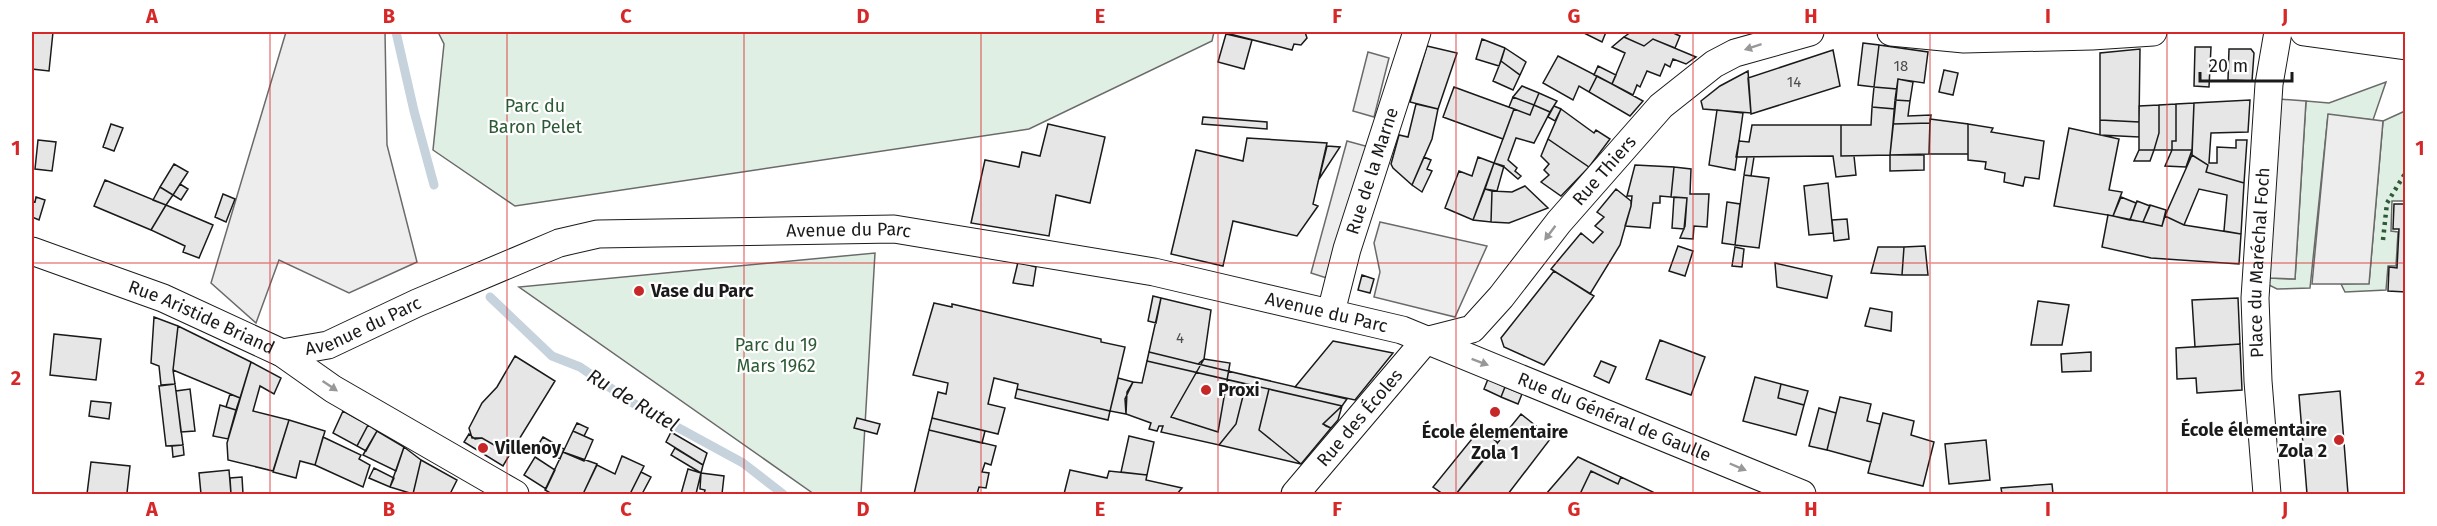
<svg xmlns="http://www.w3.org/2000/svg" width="2437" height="526" font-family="'Fira Sans',sans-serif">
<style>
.green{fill:#e0efe3;stroke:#6a6a6a;stroke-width:1.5}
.parking{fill:#ededed;stroke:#6a6a6a;stroke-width:1.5}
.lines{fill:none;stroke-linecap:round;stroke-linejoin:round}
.stream{stroke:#c6d2dc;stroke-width:9}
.building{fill:#e6e6e6;stroke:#1a1a1a;stroke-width:1.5}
.street-casing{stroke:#1a1a1a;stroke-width:29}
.street{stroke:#fff;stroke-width:27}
.hedge{stroke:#2b5a34;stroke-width:4.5;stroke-dasharray:3 4.5;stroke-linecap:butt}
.oneway{fill:#989898}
.grid{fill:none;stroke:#d62828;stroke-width:1.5;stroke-opacity:0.55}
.poi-dot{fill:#c62828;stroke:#fff;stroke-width:2}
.labels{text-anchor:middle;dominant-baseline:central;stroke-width:4.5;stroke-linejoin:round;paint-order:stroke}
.number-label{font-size:15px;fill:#4d4d4d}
.park-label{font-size:18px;fill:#2b5a34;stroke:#fff}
.street-label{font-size:18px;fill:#1a1a1a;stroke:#fff}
.poi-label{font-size:18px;font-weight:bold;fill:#1a1a1a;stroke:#fff;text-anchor:start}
.water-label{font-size:20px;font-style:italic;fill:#1a1a1a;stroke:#fff}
.neatline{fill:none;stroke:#d62828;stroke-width:2}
.grid-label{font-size:20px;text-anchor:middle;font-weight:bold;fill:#d62828}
</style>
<rect width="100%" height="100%" fill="#fff"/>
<path class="green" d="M438,32H1214L1212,41L1029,129L515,206L433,150L444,44Z
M2386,82L2373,120L2328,115L2310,288L2277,289L2269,285L2268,278L2295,279L2306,101L2329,103Z
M2405,111V201H2392L2391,231L2398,232L2396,266H2388L2386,290L2345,292L2341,284L2369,283L2383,121Z
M875,253L861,494H814L519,287Z"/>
<path class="parking" d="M286,32H385L387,145L417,262L349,293L279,260L256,323L211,283Z
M1368,52L1389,58L1374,117L1353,111Z
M2279,99L2306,101L2295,279L2268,278Z
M2328,114L2383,121L2369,284H2312Z
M1347,141L1369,147L1333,280L1311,273Z
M1380,222L1487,246L1455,317L1374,297L1380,272L1374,243Z"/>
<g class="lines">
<path class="stream" d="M396,32L414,111L434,185
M490,297L552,356L580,367L631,402L743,463L783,494"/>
</g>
<path class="building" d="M32,32H53L49,71L32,69Z
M1222,32H1305L1307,38L1301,45L1294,44L1292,50Z
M1582,32H1606L1602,42Z
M1631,32H1671L1680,36L1675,48L1653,39L1644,46L1624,37Z
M1226,34L1252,40L1244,69L1218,62Z
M1624,37L1644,46L1653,39L1696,57L1686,64L1673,59L1670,67L1665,64L1660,76L1647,71L1640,87L1637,85L1633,95L1612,84L1625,53L1612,47Z
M1482,39L1505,48L1499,66L1476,59Z
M1863,43L1879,45L1874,87L1858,85Z
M1879,45L1928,52L1924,83L1898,79L1897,89L1874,87Z
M1427,46L1457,53L1438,109L1410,102Z
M2195,47H2211L2209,87L2194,86Z
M1505,48L1526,62L1520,75L1501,61Z
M2140,49L2139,122L2100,120V53Z
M2229,49H2251L2254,53L2252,81L2228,80Z
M1833,50L1840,86L1751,114L1748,78Z
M1558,56L1597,76L1589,92L1579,86L1573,100L1543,83Z
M1501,61L1520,75L1513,90L1493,81Z
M1598,66L1616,75L1612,84L1594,75Z
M1944,70L1958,73L1953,95L1939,92Z
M1748,71L1751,113L1703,109L1701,101L1720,86Z
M1597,76L1612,84L1643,101L1630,116L1589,92Z
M1898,79L1913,82L1910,101L1895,100Z
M1522,86L1539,93L1534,105L1513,97Z
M1454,87L1514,109L1503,139L1443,117Z
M1874,87L1897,89L1895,109L1872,107Z
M1539,93L1557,101L1550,112L1534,105Z
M1513,97L1534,105L1530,115L1509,107Z
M1895,100L1910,101L1908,116L1931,115L1930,123L1893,124Z
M2250,100L2248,132L2211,133L2209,163H2217V147L2236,148V140H2247L2244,183L2206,172L2208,165L2192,155L2194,103Z
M2194,103L2192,150H2172V141H2176V104Z
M1416,104L1438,109L1432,139L1412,185L1393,168L1391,164L1399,135L1408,137Z
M2176,104V141H2172V150H2154L2159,133V105Z
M1534,105L1550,112L1534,143L1516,138L1508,160L1517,168L1515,171L1521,176L1518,179L1504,167L1494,163L1514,109L1530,115Z
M2159,105V133L2154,150H2139V106Z
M1554,106L1561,109L1555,121L1548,117Z
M1872,107L1895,109L1890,155L1841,156V125H1871Z
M1561,109L1594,133L1596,130L1610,139L1589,167L1548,139Z
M1717,110L1743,113L1735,170L1709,165Z
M1203,117L1267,122V129L1202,124Z
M1930,119L1968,124V154H1929Z
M2100,120L2139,122V137L2100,135Z
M1930,123L1929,154L1890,155L1893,124Z
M111,124L123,128L114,151L103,147Z
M1048,124L1105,137L1090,203L1056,195L1049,236L971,223L985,160L1019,167L1022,152L1040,156Z
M1968,124L1993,128L1991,132L2044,141L2039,179L2025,177L2023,186L2004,182L2005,173L1985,169L1986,162L1968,160Z
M1752,125H1841V156H1854L1856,175L1836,177L1833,156L1736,157L1739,141L1749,142Z
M2069,128L2119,139L2109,190L2122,192L2113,216L2054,206Z
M1247,138L1327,143L1313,204L1318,206L1297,236L1233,221L1223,266L1171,254L1196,150L1243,161Z
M1548,139L1589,167L1561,196L1541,182L1549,175L1544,170L1549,164L1541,156Z
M38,140L56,142L52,171L35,169Z
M1327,146L1340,147L1319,179Z
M2139,150H2154L2150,161H2134Z
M2172,150H2192L2186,167L2165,166Z
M1890,155H1924V170L1890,171Z
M2192,155L2208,165L2206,172L2244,183L2241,234L2224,231L2227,195L2199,189L2184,225L2165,216Z
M1424,157L1431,160L1427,169L1432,171L1422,192L1412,185Z
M1478,157L1494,163L1473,220L1445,208L1459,171L1472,176Z
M1747,157H1754L1751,176L1744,175Z
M1494,163L1504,166L1497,191L1485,189Z
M174,164L188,172L173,195L160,187Z
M1635,165L1674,167L1671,197L1660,196V203H1653L1650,228L1625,226L1631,206L1632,196H1627Z
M1674,167L1691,169L1690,194H1709L1707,227L1694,226L1693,239L1680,238L1685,226L1687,198L1671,197Z
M1744,175L1769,178L1759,248L1735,245Z
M105,180L166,205L151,230L94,206Z
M1828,183L1833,233L1809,235L1804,186Z
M180,184L188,189L181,200L173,195Z
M1525,186L1548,208L1509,223L1491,222L1492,191L1512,192Z
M160,187L173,195L166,205L153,200Z
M1485,189L1492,191L1491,222L1473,220Z
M1616,189L1631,201V206L1620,245L1590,294L1551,269L1581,233L1593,243L1603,232L1595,226L1604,217L1597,212Z
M223,194L235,199L226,222L215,217Z
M36,197L45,200L39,220L32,217V201L35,202Z
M1674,197L1687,198L1684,229L1672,228Z
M2121,197L2136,203L2130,220L2113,216Z
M2137,201L2150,206L2143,222L2130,220Z
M1727,202L1740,204L1735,245L1722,243Z
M2394,204H2406V292L2388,291L2389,267L2397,268L2399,229H2393Z
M166,205L213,225L199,258L183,252L185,246L151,230Z
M2150,205L2166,210L2162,226L2143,222Z
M2108,215L2162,226L2165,216L2184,225L2241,234L2239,264L2151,258L2102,247Z
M1847,219L1849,239L1834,241L1832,220Z
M1678,246L1693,251L1685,276L1669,271Z
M1925,246L1928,275H1902L1904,247Z
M1735,247L1744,249L1742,267L1732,266Z
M1878,247H1904L1902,275L1871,273Z
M1018,262L1036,267L1033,286L1013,283Z
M1775,263L1832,276L1827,298L1777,287Z
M1554,271L1594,296L1544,365L1504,347L1501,338Z
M1362,275L1374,279L1370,293L1358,290Z
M1153,296L1161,298L1156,323L1148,321Z
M1161,298L1211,310L1204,359L1198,364L1149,352Z
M2238,298L2240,344L2195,347L2192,300Z
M2038,301L2069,305L2062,345H2031Z
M934,303L952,307V304L1101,339V342L1125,347L1110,411L1017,389L1018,384L994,378L988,404L1005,408L998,434L932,418L938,392L946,394L948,383L913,375Z
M1870,308L1892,312L1891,331L1865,326Z
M154,317L178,326L173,370L175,384L161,385L159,366L151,363Z
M178,326L251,362L240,398L173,370Z
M54,334L101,339L96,380L50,375Z
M1660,340L1705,357L1691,395L1646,379Z
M1333,341L1393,353L1355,400L1295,387Z
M2240,344L2242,390L2197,393L2196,378L2177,379L2176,348Z
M1149,352L1198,364L1347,399L1342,406L1147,361Z
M2091,352V371L2062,372L2061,354Z
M515,356L555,381L510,454L482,438H472L469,428L482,403L497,387Z
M1204,359L1230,363L1218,432L1171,417Z
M1147,361L1246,384L1236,424L1219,445L1161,432L1163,426H1159L1157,431L1149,429L1151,423L1126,414L1127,392L1133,382L1142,383Z
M1601,361L1616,367L1609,383L1594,376Z
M251,362L281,378L274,394L260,386L253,411L289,420L273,471L228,460L227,443Z
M1755,377L1781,384L1778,398L1804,405L1796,435L1743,421Z
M1118,378L1133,382L1125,399L1126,414L1110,411Z
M1488,379L1505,387L1501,397L1484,389Z
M175,384L183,445L166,446L159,386Z
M1246,384L1269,389L1259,430L1301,464L1219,445L1236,424Z
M1781,384L1808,391L1804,405L1778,398Z
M1505,387L1522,394L1518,404L1501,397Z
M190,389L195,431L181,432L176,391Z
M1017,389L1110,411L1108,420L1015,398Z
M1269,389L1342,406L1323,424L1331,428L1301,464L1259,430Z
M2340,391L2348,494H2307L2299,395Z
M230,394L240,398L236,410L226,407Z
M1840,397L1871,404L1867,421L1880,424L1871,462L1827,450Z
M91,401L111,403L109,419L89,416Z
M220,405L236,410L228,439L213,436Z
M1342,406L1338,420L1331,428L1326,426L1323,424Z
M1819,408L1836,413L1827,450L1809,446Z
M343,411L368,425L357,446L333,433Z
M1883,413L1914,421L1911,435L1934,442L1923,486L1868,473Z
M1521,414L1551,438L1508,494H1456Z
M857,418L880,424L877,434L854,428Z
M932,418L985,431L982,443L929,430Z
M289,420L325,431L315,465L300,461L296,478L273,472Z
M577,423L588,428L584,436L573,431Z
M368,425L377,431L366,451L357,446Z
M1480,429L1497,442L1456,494H1443L1433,487Z
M929,430L996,446L991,465L985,463L982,472L989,473L986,488L979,487L977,494H914Z
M377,431L404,447L396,471L363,455Z
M573,431L593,440L584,461L563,452Z
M671,432L707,453L703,465L666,442Z
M469,434L475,439L482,438L510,454L503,466L464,442Z
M1129,436L1154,442L1147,475L1121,472Z
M323,437L361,455L359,459L370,465L363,487L315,465Z
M543,437L564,449L560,459L538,445Z
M1986,440L1990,480L1949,484L1945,444Z
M183,445L184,455L173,457L172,446Z
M404,447L421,460L413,494L390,487Z
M675,448L703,465L701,473L671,455Z
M563,452L597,464L583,494H552L545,490Z
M622,456L644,466L630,494H583L597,465L615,474Z
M535,457L555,470L546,489L524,475Z
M1578,457L1621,477L1618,484L1591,471L1580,494H1546Z
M421,460L457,480L450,494H413Z
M91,462L130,466L127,493L137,494H87Z
M374,468L394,478L390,487L369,478Z
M688,469L701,473L696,494H681Z
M229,470L231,494H201L199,473Z
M1070,470L1107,478L1109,471L1147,475L1146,480L1182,488L1177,494H1064Z
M1591,471L1618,484L1621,477L1653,492L1652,494H1580Z
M641,472L651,477L642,494H630Z
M701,473L724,476L722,494H704L705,490L700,489Z
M242,477L243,494H231L230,478Z
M2052,484L2053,494H2002L2001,488Z"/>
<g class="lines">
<g class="street-casing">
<g id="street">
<path d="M1891,32L1964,39L2092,36L2153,32"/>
<path d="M2304,32L2406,46"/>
<path id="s1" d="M32,251L163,298L282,353L333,389L515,494"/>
<path id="s2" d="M1331,312L1347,249L1417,32"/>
<path id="s3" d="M1425,341L1472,329L1501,297L1559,222L1661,106L1714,64L1735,53L1810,32"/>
<path id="s4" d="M282,353L328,345L417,303L559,243L598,234L894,229L1154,272L1402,330L1802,494"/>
<path id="s5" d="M1295,494L1425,341"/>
<path id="s6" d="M2267,494L2258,381L2255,298L2269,84L2278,32"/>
</g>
</g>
<use href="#street" class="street"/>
<path class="hedge" d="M2405,111L2406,113
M2383,240L2387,203L2406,172"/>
</g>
<defs><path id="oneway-solid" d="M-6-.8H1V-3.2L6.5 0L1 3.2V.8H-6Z" transform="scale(1.5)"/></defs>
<g class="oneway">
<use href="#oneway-solid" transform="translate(1753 47) rotate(162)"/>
<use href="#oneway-solid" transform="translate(1550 233) rotate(127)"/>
<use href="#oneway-solid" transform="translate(1480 362) rotate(21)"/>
<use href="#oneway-solid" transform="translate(330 386) rotate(34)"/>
<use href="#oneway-solid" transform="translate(1738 467) rotate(23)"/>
</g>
<path class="grid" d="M270,32V494M507,32V494M744,32V494M981,32V494M1218,32V494M1456,32V494M1693,32V494M1930,32V494M2167,32V494M32,263H2406"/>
<g class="poi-dot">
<circle cx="639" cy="291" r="6"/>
<circle cx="1206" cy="390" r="6"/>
<circle cx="1495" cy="412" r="6"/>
<circle cx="2339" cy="440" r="6"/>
<circle cx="483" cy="448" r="6"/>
</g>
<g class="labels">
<g class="number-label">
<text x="1901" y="66">18</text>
<text x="1794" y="82">14</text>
<text x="1180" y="338">4</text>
</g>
<g class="park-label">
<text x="535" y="106">Parc du<tspan x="535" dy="21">Baron Pelet</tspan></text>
<text x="776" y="345">Parc du 19<tspan x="776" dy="21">Mars 1962</tspan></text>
</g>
<g class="street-label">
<text stroke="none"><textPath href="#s2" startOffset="147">Rue de la Marne</textPath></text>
<text stroke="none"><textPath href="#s3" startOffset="255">Rue Thiers</textPath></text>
<text stroke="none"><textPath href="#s4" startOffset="590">Avenue du Parc</textPath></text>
<text stroke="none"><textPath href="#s6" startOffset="232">Place du Maréchal Foch</textPath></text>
<text stroke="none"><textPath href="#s4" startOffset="1076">Avenue du Parc</textPath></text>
<text stroke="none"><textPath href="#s1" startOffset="182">Rue Aristide Briand</textPath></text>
<text stroke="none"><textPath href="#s4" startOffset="86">Avenue du Parc</textPath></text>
<text stroke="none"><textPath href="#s4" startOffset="1383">Rue du Général de Gaulle</textPath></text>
<text stroke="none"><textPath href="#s5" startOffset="100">Rue des Écoles</textPath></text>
</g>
<g class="poi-label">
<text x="651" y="291">Vase du Parc</text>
<text x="1218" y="390">Proxi</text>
<text x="2327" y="430" text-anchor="end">École élementaire<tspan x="2327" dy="21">Zola 2</tspan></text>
<text x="1495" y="432" text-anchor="middle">École élementaire<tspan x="1495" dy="21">Zola 1</tspan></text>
<text x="495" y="448">Villenoy</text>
</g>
<g class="water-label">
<text transform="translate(633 400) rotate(31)">Ru de Rutel</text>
</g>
</g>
<rect width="2437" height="526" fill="none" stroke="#ffffff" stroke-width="66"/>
<path d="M2200 72v9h92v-9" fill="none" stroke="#1a1a1a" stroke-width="3"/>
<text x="2209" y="72" font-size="18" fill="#1a1a1a" stroke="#ffffff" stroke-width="4.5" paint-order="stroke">20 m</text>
<rect x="33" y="33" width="2371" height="460" class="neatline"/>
<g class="grid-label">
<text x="152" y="23">A</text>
<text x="389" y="23">B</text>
<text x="626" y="23">C</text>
<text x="863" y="23">D</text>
<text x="1100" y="23">E</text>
<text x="1337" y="23">F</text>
<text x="1574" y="23">G</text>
<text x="1811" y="23">H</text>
<text x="2048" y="23">I</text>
<text x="2285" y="23">J</text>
<text x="16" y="155">1</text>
<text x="2420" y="155">1</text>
<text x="16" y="385">2</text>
<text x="2420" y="385">2</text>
<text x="152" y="516">A</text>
<text x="389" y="516">B</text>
<text x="626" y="516">C</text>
<text x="863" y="516">D</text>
<text x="1100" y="516">E</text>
<text x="1337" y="516">F</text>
<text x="1574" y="516">G</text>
<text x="1811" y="516">H</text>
<text x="2048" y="516">I</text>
<text x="2285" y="516">J</text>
</g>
</svg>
